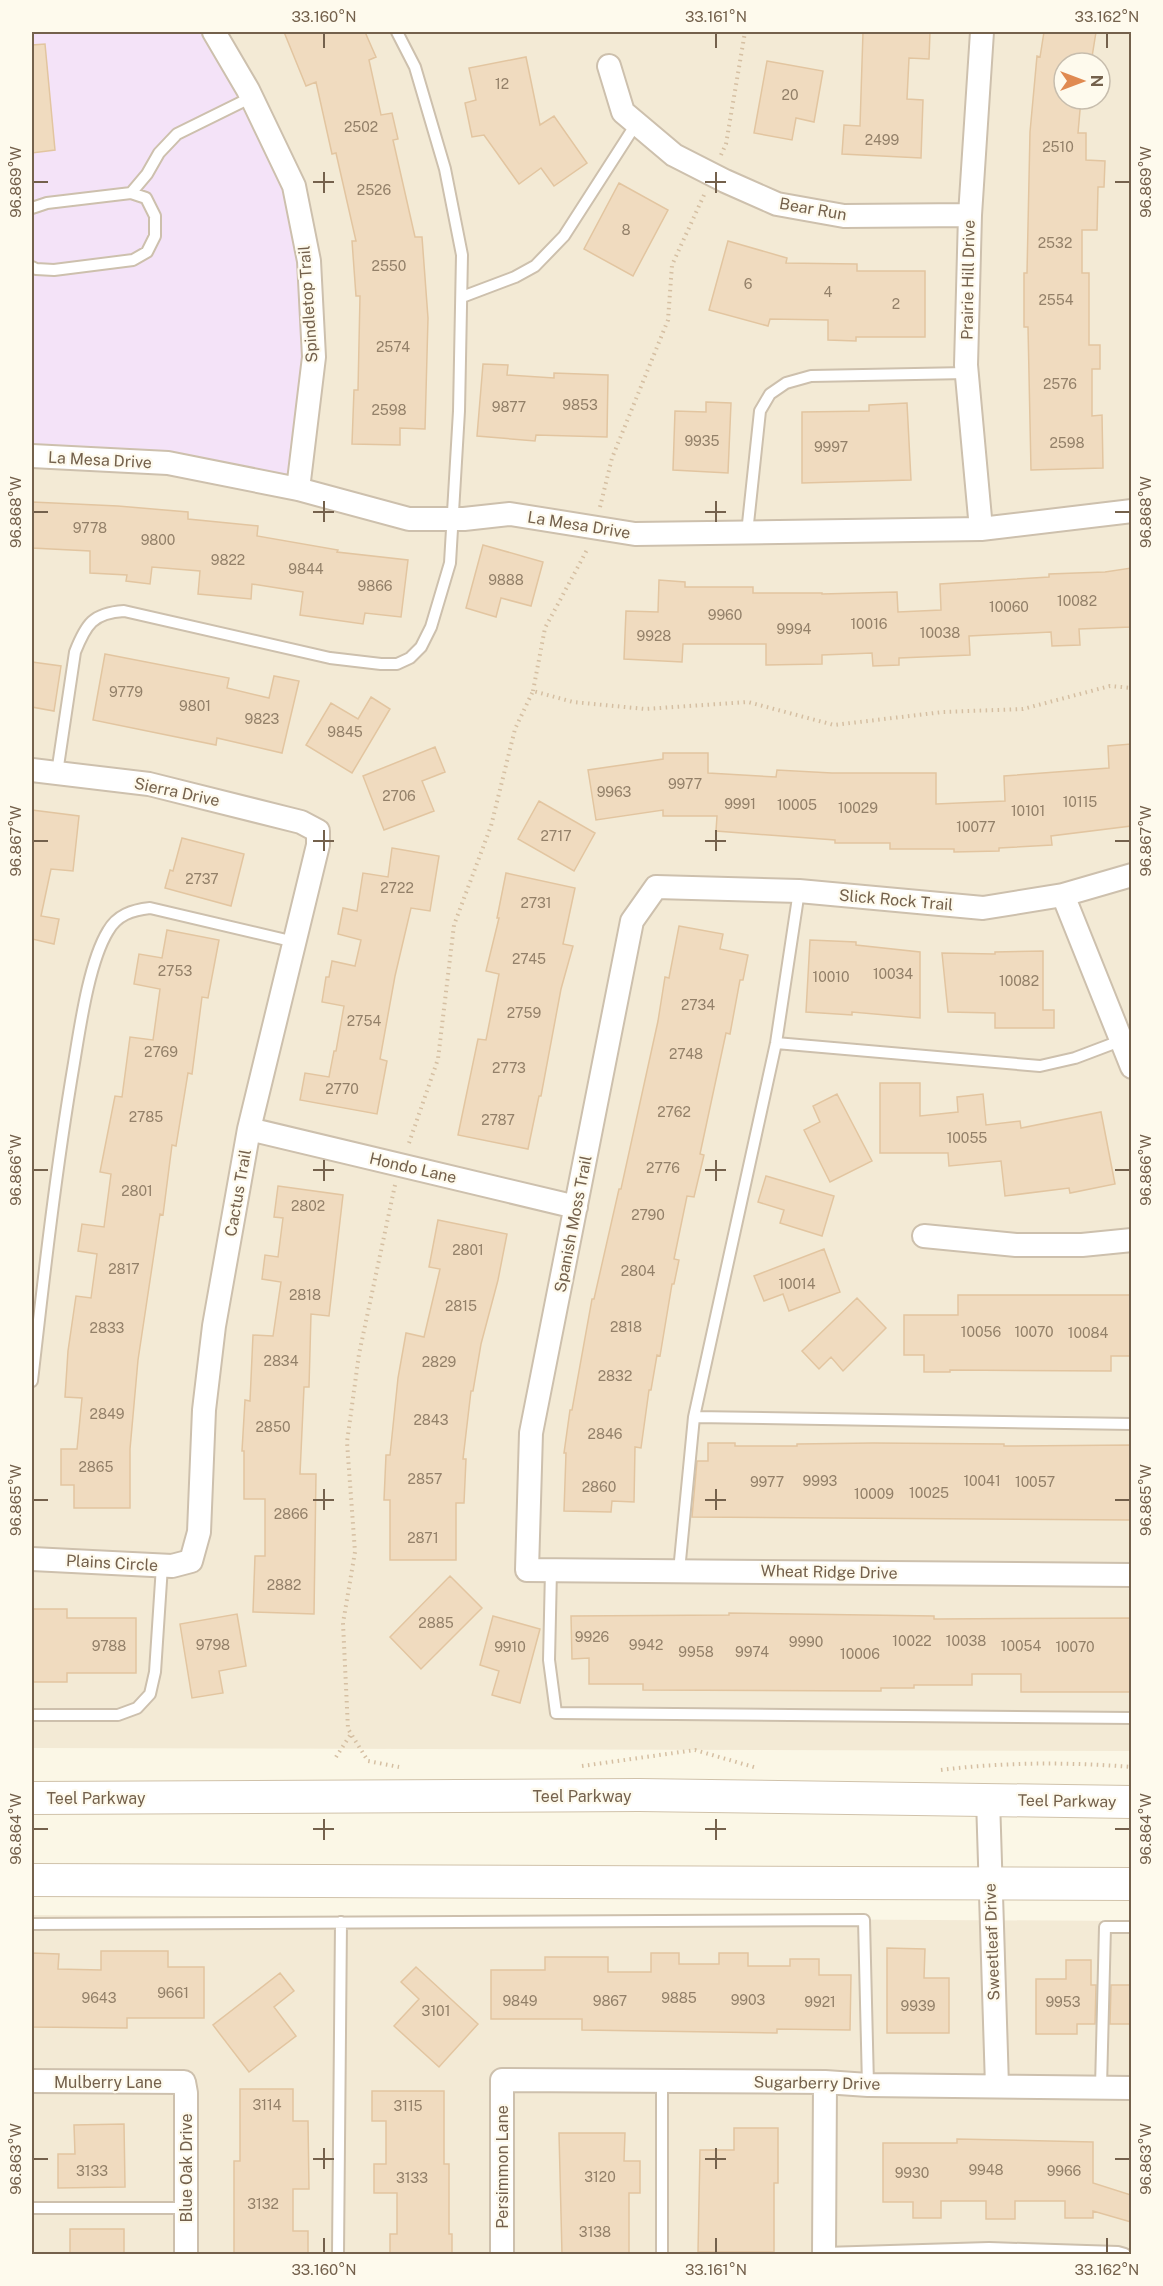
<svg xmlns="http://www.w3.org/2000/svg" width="1163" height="2286" font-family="'Public Sans',sans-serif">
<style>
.residential{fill:#f3ead5;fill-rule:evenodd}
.education{fill:#f4e3f8}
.building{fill:#f0dbbf;stroke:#e2c5a0;stroke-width:1.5}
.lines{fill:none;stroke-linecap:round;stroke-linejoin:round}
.service-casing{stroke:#cdc0ad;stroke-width:14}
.minor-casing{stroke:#cdc0ad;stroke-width:26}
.secondary-casing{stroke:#d0c2aa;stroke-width:34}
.path{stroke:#d5bfa2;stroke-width:4;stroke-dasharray:1.5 4.5;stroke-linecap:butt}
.service{stroke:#fff;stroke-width:10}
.minor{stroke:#fff;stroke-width:22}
.secondary{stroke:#fff;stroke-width:32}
.ticks{fill:none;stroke:#74614c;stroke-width:2}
.labels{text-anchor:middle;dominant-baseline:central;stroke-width:4.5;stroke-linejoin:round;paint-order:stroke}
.number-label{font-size:14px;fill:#938069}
.street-label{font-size:16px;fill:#74614c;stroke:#fefaed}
.neatline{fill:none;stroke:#74614c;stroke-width:2}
.ticks-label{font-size:15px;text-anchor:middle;fill:#74614c}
</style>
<rect width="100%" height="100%" fill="#fbf7e6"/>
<path class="residential" d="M32,32H1131V1751L32,1748ZM1064,63H1100V99H1064Z
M32,1915L1131,1921V2254H32Z"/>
<path class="education" d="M32,32H214L248,90L309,261L298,489L32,456Z"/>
<path class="building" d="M284,32H365L376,57L369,60L381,115L392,113L398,139L393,140L415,237H422L428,318L425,429L400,428V445L352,444L354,390H358L360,296H356L352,241H356L336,153L332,154L316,82L306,86Z
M863,32H930L929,59L909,58L907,99L923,100L921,158L842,154L844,125L860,126Z
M1044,32H1096L1091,63H1064V99H1081L1078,133H1086V160L1105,161L1104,187H1098L1097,230H1082V273H1089V345H1100V369H1092V416L1102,415L1103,468L1031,470L1028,327H1024V273H1027L1030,132L1037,56L1040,57Z
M45,44L55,150L32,153V45Z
M526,57L540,125L554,116L587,163L554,186L541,168L519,184L484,135L472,137L465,103L476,100L469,68Z
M767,61L823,71L814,122L796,118L792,140L754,133Z
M619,183L668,210L633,276L584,249Z
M728,241L787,258L786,263L857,264V271H925V337H856V341L828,340V320L770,319L768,326L709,310Z
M483,364L508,365L507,375L554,378V373L608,375L607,437L536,435L535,441L477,436Z
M706,402L731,403L728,473L673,470L675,411L706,412Z
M907,403L911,480L802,483V412L869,411V405Z
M32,502L118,506L188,512V519L258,526L257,536L338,550L337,552L408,560L401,617L365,613L363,624L300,615L303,592L252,584L251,599L198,594L200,571L152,567L150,584L126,581L127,575L90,573V551L32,548Z
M483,545L543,562L531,606L501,598L496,617L466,608Z
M1131,568V627L1079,629L1080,645L1052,646L1051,632L969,636L970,655L899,658V665L873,666L872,653L822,655V664L766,665V644H683L682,662L624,659L626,611L658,612L659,580L685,582V587H753V593H822V594L897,592L898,612L941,610L940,584L1049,577V574L1105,572Z
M105,654L229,678L227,688L269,698L274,676L299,681L282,753L217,738L216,745L93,720Z
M32,662L61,666L54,711L32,707Z
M371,697L390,709L352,773L306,745L331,703L358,719Z
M1131,744V826L1051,836L1052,845L999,848V851L954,852V849H890V843H835V840L716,831L717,816H663V810L596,820L588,770L663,759V753H708V773L776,777L777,770L832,773H936V804L1005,801L1004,776L1109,768L1108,746Z
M435,747L445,772L422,781L434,811L384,830L363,776Z
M539,801L595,833L574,871L518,839Z
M32,810L79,816L73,871L51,869L41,916L59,919L54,944L32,939Z
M182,838L244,854L231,906L165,888L170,870L173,871Z
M392,848L439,856L430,911L411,908L395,976L380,1059L387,1061L377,1114L300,1100L305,1073L329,1077L334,1051H336L344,1006L322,1002L326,977H329L332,961L355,966L361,940L338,934L343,908L357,911L363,873L388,877Z
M506,873L575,888L563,944L573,946L561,989L541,1096H539L528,1149L458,1135L478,1039L486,1040L499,974L486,971L499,918H497Z
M679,926L723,934L720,949L748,955L743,980H740L730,1034L726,1033L700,1154L704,1155L694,1197L687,1196L674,1259L679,1260L674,1284H672L660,1356L657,1355L651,1390H649L641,1448L635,1447L634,1502L612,1501L611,1512L564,1511L566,1453H564L570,1410H572L592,1299H594L619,1189H621L658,1021L665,977L669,978Z
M167,930L219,940L208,998L202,997L192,1074L188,1073L176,1146L172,1145L163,1215L160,1214L138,1360L130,1449V1508H74V1485H61V1449H77L82,1398L65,1397L68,1351L76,1296L91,1298L97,1254L78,1251L82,1224L104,1227L111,1174L100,1172L115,1096L122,1097L130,1037L153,1040L160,989L134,984L139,954L162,958Z
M810,940L856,942V945L920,952V1018L852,1012V1015L806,1012Z
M1043,951V1010H1054V1028H995V1013L948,1012L942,953L995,954V952Z
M880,1083H920V1116L958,1112L957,1097L983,1094L986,1125L1020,1121L1021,1128L1101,1112L1115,1184L1070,1193L1069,1188L1005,1196L1001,1161L949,1166L948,1153H880Z
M837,1094L872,1161L830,1182L804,1130L820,1122L813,1106Z
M766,1176L834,1196L822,1236L780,1223L784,1210L758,1202Z
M278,1186L343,1195L329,1316L311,1314L309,1387H304L300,1474H316L314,1614L253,1612L255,1556H265V1499H244V1451H242L245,1400L250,1401L253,1335L273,1336L281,1282L262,1279L265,1255L278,1257L283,1218L274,1217Z
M438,1220L507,1234L498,1280L481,1344L473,1391H471L463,1459H466L464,1503H456V1560H390V1500H384L386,1455H390L398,1378L406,1333L424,1337L440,1269L429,1267Z
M824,1249L840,1292L789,1311L783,1294L764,1301L754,1276Z
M958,1295H1131V1356H1111V1371L950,1370V1372H924V1355H904V1315H958Z
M857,1298L886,1328L843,1371L831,1357L819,1369L802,1351Z
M708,1443H735V1446H797V1444L873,1443L1004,1444V1446L1131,1445V1520L692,1517L697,1461H708Z
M450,1576L482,1608L421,1669L390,1637Z
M32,1609H67V1618H136V1673H67V1682H32Z
M729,1613L934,1616V1619L1131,1618V1692H1021V1674H972V1685H914V1688H881V1691L643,1690V1684H589V1658L572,1659L571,1616L729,1615Z
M237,1614L246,1666L219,1671L223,1693L192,1698L180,1624Z
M493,1616L540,1629L520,1703L492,1695L499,1671L480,1665Z
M887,1948L925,1949L924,1978H949V2033H887Z
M101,1951H168V1967H204V2018H127V2028L32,2027V1953L59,1954L58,1969L101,1970Z
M651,1953H679V1964H719V1953H748V1966H790V1959H819V1975H851L850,2030L777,2029V2033L582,2030V2019H491V1970H545V1957H608V1972H651Z
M1066,1960H1091V1985H1096L1095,2024H1077V2034H1036V1979H1066Z
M416,1967L478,2024L439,2067L394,2026L419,1999L401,1982Z
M280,1973L294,1991L274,2007L296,2036L249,2072L213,2025Z
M1111,1985H1131V2024H1110Z
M240,2089H293V2121H308L309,2189H293V2231H308V2254H234V2161H240Z
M372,2091H444V2164H449V2234H452V2254H390V2234H397V2193H374V2164H386V2121H372Z
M124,2124L125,2187L58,2188V2154H75L74,2125Z
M734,2128H778V2183H774V2252H698L700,2150H734Z
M559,2133H625L624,2161H640V2193H629V2254H562Z
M957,2139L1093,2142V2183L1131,2195V2222L1093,2211V2218H1065V2201H1015V2219H986V2201H941V2218H913V2202H883V2143H957Z
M70,2229H124V2254H70Z"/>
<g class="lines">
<g class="service-casing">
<path id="service" d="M131,193L147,174L159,153L177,134L252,97
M32,208L47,203L131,193L146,198L155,216V236L147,252L133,260L54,270L36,269L32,267
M462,297L515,277L535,266L564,236L636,124
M747,533L760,411L770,394L786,383L811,376L967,373
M57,773L75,652C86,624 93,613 124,611L330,658L381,664H397L410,658L421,647L431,627L450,563L459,411L462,255L445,169L415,67L397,32
M776,1043L1040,1066L1075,1058L1120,1041
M32,1381C44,1275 56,1169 74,1063C80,1027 89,962 108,931C117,915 132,910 150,908L295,942
M694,1417L1132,1424
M551,1570L549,1660L556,1713L1132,1718
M679,1571L694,1417L776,1043L799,891
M32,1715H118L137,1708L150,1694L155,1672L162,1566
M32,1924L864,1920L868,2085
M662,2081V2254
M1101,2087L1105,1927H1132
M32,2208H186
M824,2253L989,2248L1118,2252L1125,2254
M338,2254L341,1922"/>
</g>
<g class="minor-casing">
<path id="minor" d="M214,32L248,90L294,186L309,261L314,357L298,489
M609,66L623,112L674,155L725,181L777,204L844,216L970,215
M32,456L168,463L298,489L409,519H464L510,514L635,534L981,529L1132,511
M981,529L966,365L970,215L982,32
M32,770L149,784L301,822L318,831V845L249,1129L214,1326L204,1410L199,1532L191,1561L172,1566L32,1559
M1132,875L1063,895L983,908L799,891L656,887L632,921L531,1433L527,1570L1132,1575
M1063,895L1132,1067
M249,1129L576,1207
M924,1236L1016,1245H1082L1132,1240
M988,1799L997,2086
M32,2081L184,2082L186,2093V2254
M502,2254V2080L825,2082L868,2085L1132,2088
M824,2254L825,2082"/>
</g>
<g class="secondary-casing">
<path id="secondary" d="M32,1798L639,1795L1132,1802
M32,1880L1132,1884"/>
</g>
<path class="path" d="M721,155L726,144L745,32
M600,507L612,458L668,320L672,265L704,195
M533,691L545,628L588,548
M409,1143L438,1059L454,925L491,826L515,729L533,691L573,702L645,709L748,702L834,725L943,712L1023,709L1110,686L1132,688
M395,1185L359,1354L347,1442L355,1552L343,1623L348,1729L368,1761L399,1767
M336,1757L351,1734
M582,1766L695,1750L757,1768
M941,1770C1004,1762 1068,1762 1132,1767"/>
<use href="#service" class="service"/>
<use href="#minor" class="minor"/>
<use href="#secondary" class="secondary"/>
</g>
<path class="ticks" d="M324,33V48M716,33V48M1107,33V48M324,172V193M716,172V193M33,182H48M313,182H334M705,182H726M1115,182H1130M324,501V522M716,501V522M33,512H48M313,512H334M705,512H726M1115,512H1130M324,830V851M716,830V851M33,841H48M313,841H334M705,841H726M1115,841H1130M324,1160V1181M716,1160V1181M33,1170H48M313,1170H334M705,1170H726M1115,1170H1130M324,1489V1510M716,1489V1510M33,1500H48M313,1500H334M705,1500H726M1115,1500H1130M324,1819V1840M716,1819V1840M33,1829H48M313,1829H334M705,1829H726M1115,1829H1130M324,2148V2169M716,2148V2169M33,2159H48M313,2159H334M705,2159H726M1115,2159H1130M324,2238V2253M716,2238V2253M1107,2238V2253"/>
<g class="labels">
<g class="number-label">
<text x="502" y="84">12</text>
<text x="790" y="95">20</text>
<text x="361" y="127">2502</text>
<text x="882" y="140">2499</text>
<text x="1058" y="147">2510</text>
<text x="374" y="190">2526</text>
<text x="626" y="230">8</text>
<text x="1055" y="243">2532</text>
<text x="389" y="266">2550</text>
<text x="748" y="284">6</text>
<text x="828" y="292">4</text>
<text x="1056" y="300">2554</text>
<text x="896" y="304">2</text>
<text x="393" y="347">2574</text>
<text x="1060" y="384">2576</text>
<text x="580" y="405">9853</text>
<text x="509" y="407">9877</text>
<text x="389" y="410">2598</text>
<text x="702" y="441">9935</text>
<text x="1067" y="443">2598</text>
<text x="831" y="447">9997</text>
<text x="90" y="528">9778</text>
<text x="158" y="540">9800</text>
<text x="228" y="560">9822</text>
<text x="306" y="569">9844</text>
<text x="506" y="580">9888</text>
<text x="375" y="586">9866</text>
<text x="1077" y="601">10082</text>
<text x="1009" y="607">10060</text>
<text x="725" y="615">9960</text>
<text x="869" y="624">10016</text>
<text x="794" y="629">9994</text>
<text x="940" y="633">10038</text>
<text x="654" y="636">9928</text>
<text x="126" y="692">9779</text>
<text x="195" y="706">9801</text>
<text x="262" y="719">9823</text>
<text x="345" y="732">9845</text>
<text x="685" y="784">9977</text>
<text x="614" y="792">9963</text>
<text x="399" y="796">2706</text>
<text x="1080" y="802">10115</text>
<text x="740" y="804">9991</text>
<text x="797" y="805">10005</text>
<text x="858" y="808">10029</text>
<text x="1028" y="811">10101</text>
<text x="976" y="827">10077</text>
<text x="556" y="836">2717</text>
<text x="202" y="879">2737</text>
<text x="397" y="888">2722</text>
<text x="536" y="903">2731</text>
<text x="529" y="959">2745</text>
<text x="175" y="971">2753</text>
<text x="893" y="974">10034</text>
<text x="831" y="977">10010</text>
<text x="1019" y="981">10082</text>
<text x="698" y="1005">2734</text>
<text x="524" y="1013">2759</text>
<text x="364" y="1021">2754</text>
<text x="161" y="1052">2769</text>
<text x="686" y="1054">2748</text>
<text x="509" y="1068">2773</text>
<text x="342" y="1089">2770</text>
<text x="674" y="1112">2762</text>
<text x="146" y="1117">2785</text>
<text x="498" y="1120">2787</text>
<text x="967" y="1138">10055</text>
<text x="663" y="1168">2776</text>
<text x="137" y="1191">2801</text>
<text x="308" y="1206">2802</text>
<text x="648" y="1215">2790</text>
<text x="468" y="1250">2801</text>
<text x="124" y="1269">2817</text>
<text x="638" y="1271">2804</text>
<text x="797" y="1284">10014</text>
<text x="305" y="1295">2818</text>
<text x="461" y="1306">2815</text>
<text x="626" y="1327">2818</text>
<text x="107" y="1328">2833</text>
<text x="981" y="1332">10056</text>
<text x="1034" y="1332">10070</text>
<text x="1088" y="1333">10084</text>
<text x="281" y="1361">2834</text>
<text x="439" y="1362">2829</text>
<text x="615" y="1376">2832</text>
<text x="107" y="1414">2849</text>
<text x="431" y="1420">2843</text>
<text x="273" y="1427">2850</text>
<text x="605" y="1434">2846</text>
<text x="96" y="1467">2865</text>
<text x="425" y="1479">2857</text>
<text x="820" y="1481">9993</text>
<text x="982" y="1481">10041</text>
<text x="767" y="1482">9977</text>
<text x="1035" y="1482">10057</text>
<text x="599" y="1487">2860</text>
<text x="929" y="1493">10025</text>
<text x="874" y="1494">10009</text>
<text x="291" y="1514">2866</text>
<text x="423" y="1538">2871</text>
<text x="284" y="1585">2882</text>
<text x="436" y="1623">2885</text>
<text x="592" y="1637">9926</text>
<text x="912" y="1641">10022</text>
<text x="966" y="1641">10038</text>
<text x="806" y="1642">9990</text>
<text x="213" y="1645">9798</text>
<text x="646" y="1645">9942</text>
<text x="109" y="1646">9788</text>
<text x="1021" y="1646">10054</text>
<text x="510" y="1647">9910</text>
<text x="1075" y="1647">10070</text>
<text x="696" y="1652">9958</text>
<text x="752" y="1652">9974</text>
<text x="860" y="1654">10006</text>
<text x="173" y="1993">9661</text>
<text x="99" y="1998">9643</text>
<text x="679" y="1998">9885</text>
<text x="748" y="2000">9903</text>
<text x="520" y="2001">9849</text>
<text x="610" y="2001">9867</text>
<text x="820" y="2002">9921</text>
<text x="1063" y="2002">9953</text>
<text x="918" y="2006">9939</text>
<text x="436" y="2011">3101</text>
<text x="267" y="2105">3114</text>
<text x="408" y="2106">3115</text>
<text x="986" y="2170">9948</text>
<text x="92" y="2171">3133</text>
<text x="1064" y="2171">9966</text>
<text x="912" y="2173">9930</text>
<text x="600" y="2177">3120</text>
<text x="412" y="2178">3133</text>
<text x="263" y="2204">3132</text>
<text x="595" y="2232">3138</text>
</g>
<g class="street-label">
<text transform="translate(813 209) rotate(10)">Bear Run</text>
<text transform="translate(968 280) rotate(-89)">Prairie Hill Drive</text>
<text transform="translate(308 304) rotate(-94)">Spindletop Trail</text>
<text transform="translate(100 460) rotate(3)">La Mesa Drive</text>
<text transform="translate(579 525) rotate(9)">La Mesa Drive</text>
<text transform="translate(177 792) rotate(12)">Sierra Drive</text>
<text transform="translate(896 900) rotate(5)">Slick Rock Trail</text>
<text transform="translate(413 1168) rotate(13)">Hondo Lane</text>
<text transform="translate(238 1193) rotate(-80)">Cactus Trail</text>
<text transform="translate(573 1224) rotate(-79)">Spanish Moss Trail</text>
<text transform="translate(112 1563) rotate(3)">Plains Circle</text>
<text transform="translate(829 1572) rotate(1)">Wheat Ridge Drive</text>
<text x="582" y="1796">Teel Parkway</text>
<text x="96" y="1798">Teel Parkway</text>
<text transform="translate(1067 1801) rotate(1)">Teel Parkway</text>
<text transform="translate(992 1942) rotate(-92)">Sweetleaf Drive</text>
<text x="108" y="2082">Mulberry Lane</text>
<text transform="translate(817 2083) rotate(1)">Sugarberry Drive</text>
<text transform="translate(502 2167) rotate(-90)">Persimmon Lane</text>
<text transform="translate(186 2168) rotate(-90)">Blue Oak Drive</text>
</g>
</g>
<rect width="1163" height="2286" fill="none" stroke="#fefaed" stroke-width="66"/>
<g transform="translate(1082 81) rotate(90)"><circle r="28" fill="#fefaed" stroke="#c7bdad" stroke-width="1.5"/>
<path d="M0-4.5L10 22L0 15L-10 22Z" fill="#e08a51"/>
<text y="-9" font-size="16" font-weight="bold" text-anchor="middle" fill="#74614c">N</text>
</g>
<rect x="33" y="33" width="1097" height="2220" class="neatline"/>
<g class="ticks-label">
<text x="324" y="22">33.160°N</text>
<text x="716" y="22">33.161°N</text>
<text x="1107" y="22">33.162°N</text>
<text transform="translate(1146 182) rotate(-90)" y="5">96.869°W</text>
<text transform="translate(16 182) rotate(-90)" y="5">96.869°W</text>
<text transform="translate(16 512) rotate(-90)" y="5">96.868°W</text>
<text transform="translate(1146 512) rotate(-90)" y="5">96.868°W</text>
<text transform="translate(1146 841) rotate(-90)" y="5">96.867°W</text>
<text transform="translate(16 841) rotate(-90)" y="5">96.867°W</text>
<text transform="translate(1146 1170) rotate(-90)" y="5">96.866°W</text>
<text transform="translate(16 1170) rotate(-90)" y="5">96.866°W</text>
<text transform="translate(16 1500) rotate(-90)" y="5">96.865°W</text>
<text transform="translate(1146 1500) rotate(-90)" y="5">96.865°W</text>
<text transform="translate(16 1829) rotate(-90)" y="5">96.864°W</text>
<text transform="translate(1146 1829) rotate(-90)" y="5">96.864°W</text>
<text transform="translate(16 2159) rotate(-90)" y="5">96.863°W</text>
<text transform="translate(1146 2159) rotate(-90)" y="5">96.863°W</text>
<text x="324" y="2275">33.160°N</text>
<text x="716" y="2275">33.161°N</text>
<text x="1107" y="2275">33.162°N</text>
</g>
</svg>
